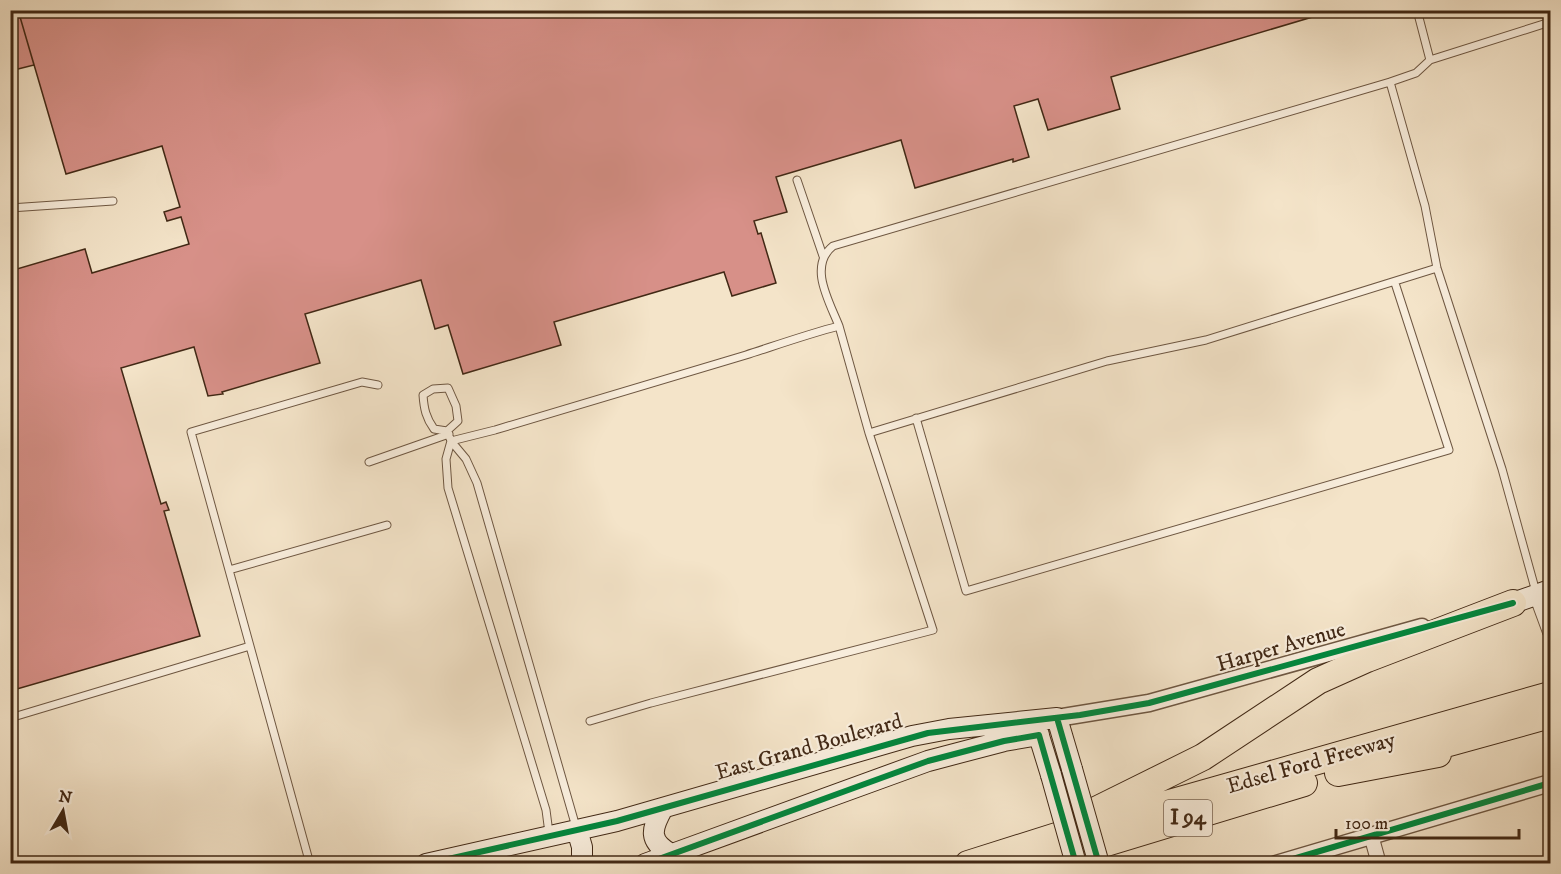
<svg xmlns="http://www.w3.org/2000/svg" width="1561" height="874" font-family="'IM FELL DW Pica',serif">
<style>
.building{fill:#d79088;stroke:#412815;stroke-width:1.5}
.lines{fill:none;stroke-linecap:round;stroke-linejoin:round}
.service-casing{stroke:#6e5742;stroke-width:9}
.minor-casing{stroke:#6e5742;stroke-width:16}
.tertiary-casing{stroke:#6e5742;stroke-width:19}
.secondary-casing{stroke:#412815;stroke-width:22}
.motorway-casing{stroke:#412815;stroke-width:28}
.service{stroke:#f8eddc;stroke-width:7}
.minor{stroke:#f8eddc;stroke-width:14}
.tertiary{stroke:#f8eddc;stroke-width:16}
.secondary{stroke:#f8eddc;stroke-width:20}
.motorway{stroke:#f4e4c9;stroke-width:26}
.secondary-bridge-casing{stroke:#412815;stroke-width:22;stroke-linecap:butt}
.secondary-bridge{stroke:#f8eddc;stroke-width:20}
.cycleway-casing{stroke:#f8eddc;stroke-width:10}
.cycleway{stroke:#00873e;stroke-width:6}
.labels{text-anchor:middle;dominant-baseline:central;stroke-width:4.5;stroke-linejoin:round;paint-order:stroke}
.shield{fill:#f8eddc;stroke:#786351;stroke-width:1.5}
.shield-label{font-size:21px;font-weight:bold;fill:#412815}
.street-label{font-size:22px;fill:#412815;stroke:#f8eddc}
</style>
<rect width="100%" height="100%" fill="#f4e4c9"/>
<filter id="stains"><feTurbulence type="fractalNoise" baseFrequency=".00333" numOctaves="4"/><feColorMatrix values="0 0 0 0 .2 0 0 0 0 .09 0 0 0 0 .02 0 0 0 .5 -.17"/></filter>
<radialGradient id="worn" r=".72"><stop offset=".6" stop-color="#630" stop-opacity="0"/><stop offset="1" stop-color="#630" stop-opacity=".3"/></radialGradient>
<path class="building" d="M10,10H18L34,65L10,71Z
M18,10H1336L1111,77L1120,109L1048,130L1038,99L1014,106L1029,157L1013,162V159L915,188L901,140L776,177L787,212L754,221L758,234L761,233L776,283L732,296L724,272L554,322L561,345L463,374L448,325L435,329L421,280L305,314L320,363L222,392L223,394L208,396L194,347L121,368L161,504L166,502L169,510L164,511L200,636L10,691V271L85,249L92,273L189,244L181,217L167,221L164,212L180,207L162,146L66,174Z"/>
<g class="lines">
<g class="service-casing">
<path id="service" d="M1417,10L1430,60
M1390,82L1416,73L1430,60L1550,22
M797,180L823,256
M10,208L113,201
M839,326L869,433L1107,361L1206,340L1437,268
M916,418L966,591L1449,450L1395,283
M447,431L434,429C426,418 424,409 423,395L433,389L448,388L456,406L458,421L447,431L451,441L495,430L746,355C777,345 808,334 839,326C829,301 808,266 833,246L1390,82L1425,206L1437,268L1502,469L1536,592
M451,441L466,459L477,483L576,827
M451,441L446,459L448,488L546,810L549,833
M369,462L449,434
M229,570L387,525
M10,718L250,646
M590,721L651,703L933,630L869,433
M310,864L191,432L362,382L378,385
M1539,864L1550,856"/>
</g>
<g class="minor-casing">
<path id="minor" d="M1536,594L1550,632
M1371,835L1379,864"/>
</g>
<g class="tertiary-casing">
<path id="tertiary" d="M1057,718L1149,703L1422,627
M1276,864L1550,783"/>
</g>
<g class="secondary-casing">
<path id="secondary" d="M1513,603L1550,590
M1035,723L1051,775
M663,808C651,829 648,841 671,854
M577,830L582,847V864
M426,864L617,821L912,736L949,729L1057,718L1072,769
M645,864L928,761L1004,741L1039,735"/>
</g>
<g class="motorway-casing">
<path id="motorway" d="M1420,751L1550,715
M1338,773L1438,754
M1090,813L1203,757L1318,681L1367,659L1513,603
M968,864L1085,827L1550,695
M1037,864L1304,783"/>
</g>
<use href="#service" class="service"/>
<use href="#minor" class="minor"/>
<use href="#tertiary" class="tertiary"/>
<use href="#secondary" class="secondary"/>
<use href="#motorway" class="motorway"/>
<g class="secondary-bridge-casing">
<path id="secondary-bridge" d="M1072,769L1099,864
M1051,775L1076,864"/>
</g>
<use href="#secondary-bridge" class="secondary-bridge"/>
<g class="cycleway-casing">
<path id="cycleway" d="M1057,718L1099,864
M426,864L617,821L928,733L1080,715L1149,703L1513,603
M645,864L928,761L1004,741L1039,735L1076,864
M1276,864L1550,783"/>
</g>
<use href="#cycleway" class="cycleway"/>
</g>
<g class="labels">
<rect class="shield" x="1164" y="800" width="48" height="36" rx="4.5"/>
<g class="shield-label">
<text x="1188" y="818">I 94</text>
</g>
<g class="street-label">
<text transform="translate(1281 647) rotate(-16)">Harper Avenue</text>
<text transform="translate(809 747) rotate(-16)">East Grand Boulevard</text>
<text transform="translate(1311 763) rotate(-16)">Edsel Ford Freeway</text>
</g>
</g>
<rect width="1561" height="874" fill="none" stroke="#f4e4c9" stroke-width="36"/>
<rect x="12" y="12" width="1537" height="850" fill="none" stroke="#412815" stroke-width="3"/>
<rect x="18" y="18" width="1525" height="838" fill="none" stroke="#412815" stroke-width="1.5"/>
<g transform="translate(63 811) rotate(10)" stroke="#f8eddc" stroke-width="4.5" paint-order="stroke">
<path d="M0-4.5L10 22L0 15L-10 22Z" fill="#412815"/>
<text y="-9" font-size="16" font-weight="bold" text-anchor="middle" fill="#412815">N</text>
</g>
<path d="M1336 829v9h183v-9" fill="none" stroke="#412815" stroke-width="3"/>
<text x="1345" y="829" font-size="18" fill="#412815" stroke="#f8eddc" stroke-width="4.5" paint-order="stroke">100 m</text>
<rect width="100%" height="100%" filter="url(#stains)"/>
<rect width="100%" height="100%" fill="url(#worn)"/>
</svg>
